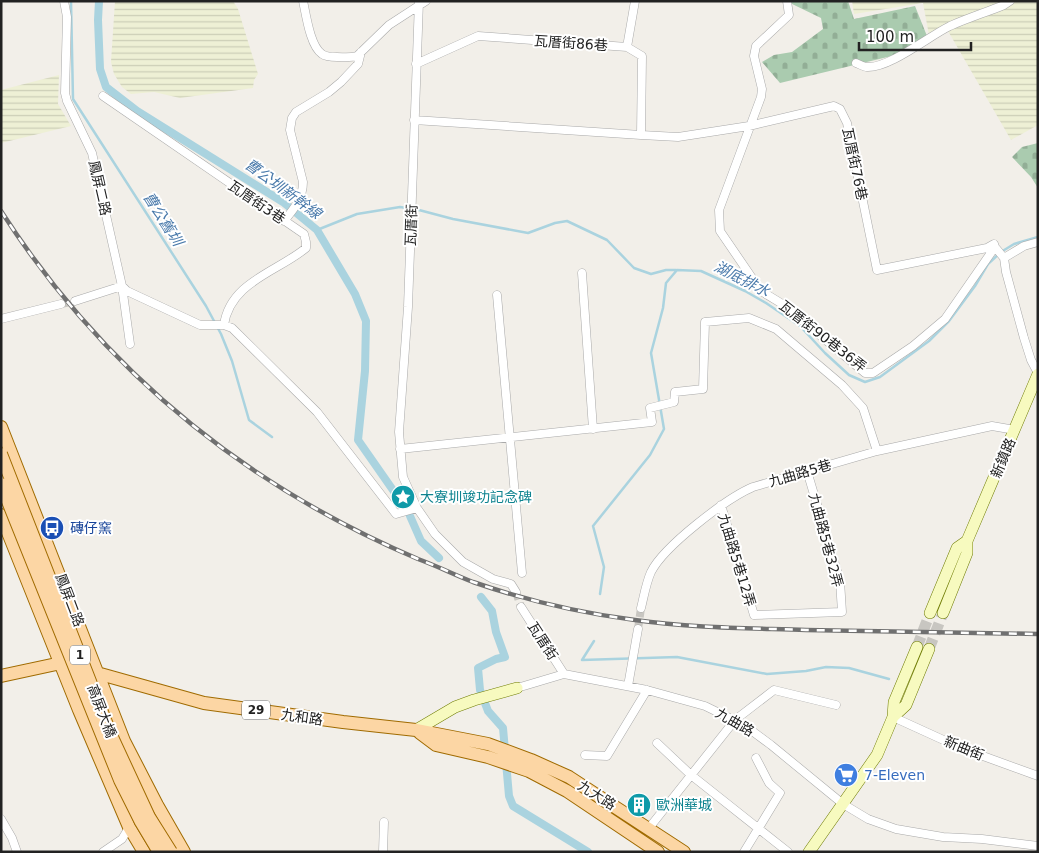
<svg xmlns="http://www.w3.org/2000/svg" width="1039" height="853" font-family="'DejaVu Sans','Noto Sans TC',sans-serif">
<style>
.farmland{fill:url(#farmland-rules)}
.cemetery{fill:url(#cemetery-stones)}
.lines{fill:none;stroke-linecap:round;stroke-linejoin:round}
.stream{stroke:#aad3df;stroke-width:2.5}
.canal{stroke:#aad3df;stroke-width:8}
.street-tunnel{stroke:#c8c6c1;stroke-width:8;stroke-dasharray:8 4;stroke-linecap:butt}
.secondary-tunnel{stroke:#c8c6c1;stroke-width:11;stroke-dasharray:11 5.5;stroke-linecap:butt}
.street-casing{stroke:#a9a9a9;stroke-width:9}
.secondary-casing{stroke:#707d05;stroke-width:12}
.primary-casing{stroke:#a06b00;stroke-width:14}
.street{stroke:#fff;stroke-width:8}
.secondary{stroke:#f7fabf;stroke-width:11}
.primary{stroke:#fcd6a4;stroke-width:12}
.rail-casing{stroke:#707070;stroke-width:4.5}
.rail{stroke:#fff;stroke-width:2.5;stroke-dasharray:8;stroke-linecap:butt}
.primary-bridge-casing{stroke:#a06b00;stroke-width:14;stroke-linecap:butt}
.primary-bridge{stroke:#fcd6a4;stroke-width:12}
.labels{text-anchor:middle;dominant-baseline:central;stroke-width:4;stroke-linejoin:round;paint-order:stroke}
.shield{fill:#fff;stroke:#646464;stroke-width:1}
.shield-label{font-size:12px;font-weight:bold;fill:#222}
.street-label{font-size:14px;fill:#222;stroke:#fff}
.culture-label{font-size:14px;fill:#0d838f;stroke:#fff;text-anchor:start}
.transit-label{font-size:14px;fill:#164399;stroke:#fff;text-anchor:start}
.shop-label{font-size:14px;fill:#366cbe;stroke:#fff;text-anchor:start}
.water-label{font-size:15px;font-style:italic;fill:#4a7aab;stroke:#fff}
</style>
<defs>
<pattern id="farmland-rules" width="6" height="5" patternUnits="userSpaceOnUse" patternTransform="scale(1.25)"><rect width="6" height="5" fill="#eef0d5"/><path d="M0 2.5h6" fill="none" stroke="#ccceb7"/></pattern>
<pattern id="cemetery-stones" width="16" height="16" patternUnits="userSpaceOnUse" patternTransform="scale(1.25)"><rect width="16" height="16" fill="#aacbaf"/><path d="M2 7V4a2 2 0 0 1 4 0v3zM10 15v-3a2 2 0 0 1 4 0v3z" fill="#92ae96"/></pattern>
</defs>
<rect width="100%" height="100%" fill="#f2efe9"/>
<path class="farmland" d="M115,1H233L238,9L258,74L254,80L253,88L180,98L154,92L131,94L122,87L114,74L111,62Z
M852,1H1005L929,35L923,3L854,14Z
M1018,1H1038V125L1011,140L948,31Z
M59,75L58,104L71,126L1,143V90Z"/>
<path class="cemetery" d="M795,1H848L854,19L915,6L927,36L904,53L780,83L762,62L774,55L792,52L823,29L821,18L790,3Z
M1038,143V188L1031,177L1012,157L1022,147Z"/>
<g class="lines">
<path class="stream" d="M71,1L73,99L206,306L221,334L232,361L249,420L272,437
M317,230L357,214L400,207L419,210L453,219L528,233L555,223L567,221L607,240L634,268L651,274L666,270H676
M600,594L604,567L593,526L650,455L664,429L651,353L663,308L666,283L677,270L701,271L745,291L766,303L800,326L825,353L849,375L865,382L880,377L929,341L949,321L975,286L988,264L1001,252L1014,244L1038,237
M582,660L677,657L767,674L806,671L826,667L849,668L889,679
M582,660L594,641"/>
<path class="canal" d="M99,1L98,20L100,69L106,87L137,111L283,202L317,230L355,294L366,321L365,371L358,440L402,503
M410,516L421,541L439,558
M481,597L492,611L496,632L505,657L496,659L478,668L480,690L488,711L503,728L509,796L513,806L588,852"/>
<path class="street-tunnel" d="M61,304L75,301
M516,592L521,607
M638,629L641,608"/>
<path class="secondary-tunnel" d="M917,647L930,613
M929,649L943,613"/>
<g class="street-casing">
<path id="street" d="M64,1L67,17L65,93L67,101L92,153L122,286L127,291L200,325H224L232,328L317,412L396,514L417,508
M303,1C306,14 310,46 322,54C326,57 332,57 337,57C344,57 350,58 357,56L389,25L426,1
M419,1L408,307L399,432L403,477L417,508L435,534L463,562L493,579L511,584L516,592
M787,1L789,15L756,46L754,56L762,89L761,97L719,210L720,231L761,291L784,305L865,373H873L913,346L945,319L995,247
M627,47L635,1
M856,63C859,64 864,67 867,67C890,68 929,36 950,26C968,18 987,12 1004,5L1010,1
M103,96L304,234L306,242V248C277,272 230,282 224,325
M414,120L641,135L642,56L627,47L478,36L416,64
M641,135L678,137L749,126L834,106L840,109L847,123L877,270L987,248L994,244L995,247
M284,221C294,209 303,198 303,182L290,130L292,118L296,112L329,92L341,82L358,64L361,52
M995,247L1004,258L1006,272L1024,338L1031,360L1038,373
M1004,258L1024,246L1038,242
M582,273L593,429
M497,295L522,573
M75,301L122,286L130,344
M1,319L61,304
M400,449L652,422L650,408L674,402L675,392L703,389L705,322L749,318L776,329L842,385L863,408L877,451
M721,505L754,615L842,612L840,581L807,471
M521,607L564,674
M641,608C644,596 646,583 651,572C664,546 727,498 753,487L877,451L992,426L1015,430
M628,686L638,629
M517,688L564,674L647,690L705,706L744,725L771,745L843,804L868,819L896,829L943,837L982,839L1038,846
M893,717L961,748L1038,776
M657,743L691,775L788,852
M585,755L607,756L647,690
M1,819L12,838L17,852
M649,828L735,720L774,690L836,705
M103,852L122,839L130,826
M383,852L384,822
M744,852L780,793L769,783L756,758"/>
</g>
<g class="secondary-casing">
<path id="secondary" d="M930,613L957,548L967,541
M943,613L967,553V541L1038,374
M893,717L906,705L929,649
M416,730L455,707L474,700L517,688
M809,852L877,755L893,717L894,702L917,647"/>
</g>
<g class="primary-casing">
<path id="primary" d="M1,427L124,741L157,805L184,852
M1,515L79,710L129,827L144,852
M1,676L61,663L204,703L343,722L416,730L488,744L531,760L569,777L684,852
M420,733L436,745L488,757L529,771L567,791L658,852"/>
</g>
<use href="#street" class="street"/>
<use href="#secondary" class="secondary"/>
<use href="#primary" class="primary"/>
<g class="rail-casing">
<path id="rail" d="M1,211C104,371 244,485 418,559C437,566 455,575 473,582C525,600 580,613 635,620C692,628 749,628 806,630C883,631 961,633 1038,634"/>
</g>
<use href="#rail" class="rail"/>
<g class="primary-bridge-casing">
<path id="primary-bridge" d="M1,454L111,735L149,817L171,852
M1,484L120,780L141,822L159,852"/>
</g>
<use href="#primary-bridge" class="primary-bridge"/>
</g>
<defs>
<g id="sight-disc" transform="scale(1.25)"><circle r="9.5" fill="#0f9aa8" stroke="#fff"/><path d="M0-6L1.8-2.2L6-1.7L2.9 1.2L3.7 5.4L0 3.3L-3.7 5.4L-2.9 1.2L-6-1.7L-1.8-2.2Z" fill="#fff"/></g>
<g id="bus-disc" transform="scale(1.25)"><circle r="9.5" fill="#1a4fb4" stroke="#fff"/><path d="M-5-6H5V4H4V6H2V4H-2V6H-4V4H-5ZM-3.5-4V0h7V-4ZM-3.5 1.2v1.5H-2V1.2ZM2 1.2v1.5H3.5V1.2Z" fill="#fff"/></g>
<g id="supermarket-disc" transform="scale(1.25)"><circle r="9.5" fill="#3f7fe0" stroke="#fff"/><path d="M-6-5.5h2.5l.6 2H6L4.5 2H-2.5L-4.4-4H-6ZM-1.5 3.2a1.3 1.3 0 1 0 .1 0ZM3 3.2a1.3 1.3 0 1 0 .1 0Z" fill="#fff"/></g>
<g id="building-disc" transform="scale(1.25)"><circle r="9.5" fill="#0f9aa8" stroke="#fff"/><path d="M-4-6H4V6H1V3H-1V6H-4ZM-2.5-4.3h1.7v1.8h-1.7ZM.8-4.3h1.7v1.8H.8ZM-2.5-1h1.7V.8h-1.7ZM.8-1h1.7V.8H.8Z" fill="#fff"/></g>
</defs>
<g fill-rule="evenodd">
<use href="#sight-disc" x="403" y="497"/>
<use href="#bus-disc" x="52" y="528"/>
<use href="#supermarket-disc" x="846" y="775"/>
<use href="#building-disc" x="639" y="805"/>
</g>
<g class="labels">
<g class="shield">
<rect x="70" y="645.5" width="20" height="19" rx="4"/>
<rect x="242" y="700.5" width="28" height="19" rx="4"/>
</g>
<g class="shield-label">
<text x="80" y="655">1</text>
<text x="256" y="710">29</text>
</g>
<g class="street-label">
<text transform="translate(571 43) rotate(4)">瓦厝街86巷</text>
<text transform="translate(855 164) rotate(78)">瓦厝街76巷</text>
<text transform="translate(100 188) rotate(77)">鳳屏二路</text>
<text transform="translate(257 202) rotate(34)">瓦厝街3巷</text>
<text transform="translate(411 225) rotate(-88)">瓦厝街</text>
<text transform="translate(823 336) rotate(38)">瓦厝街90巷36弄</text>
<text transform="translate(1003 458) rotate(-67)">新鎮路</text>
<text transform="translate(800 473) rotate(-16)">九曲路5巷</text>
<text transform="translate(826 540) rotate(75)">九曲路5巷32弄</text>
<text transform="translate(737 560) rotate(73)">九曲路5巷12弄</text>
<text transform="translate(70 600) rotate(69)">鳳屏二路</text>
<text transform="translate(543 641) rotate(57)">瓦厝街</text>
<text transform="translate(102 711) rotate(69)">高屏大橋</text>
<text transform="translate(302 717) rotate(8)">九和路</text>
<text transform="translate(735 722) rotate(30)">九曲路</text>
<text transform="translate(964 748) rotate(22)">新曲街</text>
<text transform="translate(597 795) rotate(32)">九大路</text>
</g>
<g class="culture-label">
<text x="420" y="497">大寮圳竣功記念碑</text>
<text x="656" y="805">歐洲華城</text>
</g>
<g class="transit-label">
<text x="70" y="528">磚仔窯</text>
</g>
<g class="shop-label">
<text x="864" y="775">7-Eleven</text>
</g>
<g class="water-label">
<text transform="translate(283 189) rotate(36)">曹公圳新幹線</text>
<text transform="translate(163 219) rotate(58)">曹公舊圳</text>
<text transform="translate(742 279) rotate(27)">湖底排水</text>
</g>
</g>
<rect width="1039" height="853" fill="none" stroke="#222222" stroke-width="5"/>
<path d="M859 42v8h112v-8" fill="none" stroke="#222222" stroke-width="2.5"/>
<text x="866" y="42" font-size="15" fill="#222222" stroke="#ffffff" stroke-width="4" paint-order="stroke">100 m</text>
</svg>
